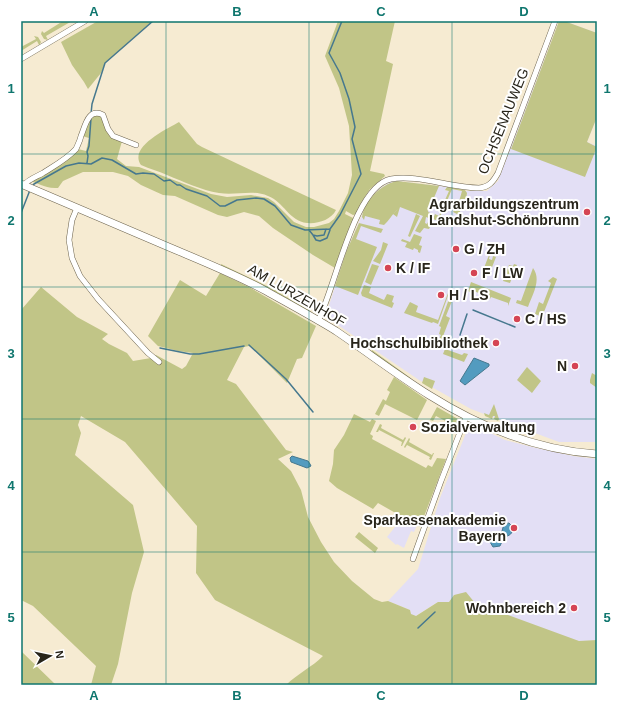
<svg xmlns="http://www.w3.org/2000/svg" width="618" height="706" font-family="Arial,sans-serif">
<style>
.education{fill:#e3dff5}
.green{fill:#c1c587}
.water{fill:#539bbf;stroke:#46788e}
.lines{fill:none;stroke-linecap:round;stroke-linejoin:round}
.stream{stroke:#46788e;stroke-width:1.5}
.street-casing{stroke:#6d644e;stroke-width:6}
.secondary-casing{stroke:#6d644e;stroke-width:8}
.street{stroke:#fff;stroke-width:5}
.secondary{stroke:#fff;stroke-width:7}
.grid{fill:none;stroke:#0f766e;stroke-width:1;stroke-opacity:0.55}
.poi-dot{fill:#d54554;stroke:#fff;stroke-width:1.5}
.labels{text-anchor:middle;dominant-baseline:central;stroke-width:4;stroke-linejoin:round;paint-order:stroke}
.street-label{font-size:14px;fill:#28251b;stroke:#fff}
.poi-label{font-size:14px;font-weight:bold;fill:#28251b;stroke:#fff;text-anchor:start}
.neatline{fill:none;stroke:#0f766e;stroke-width:1.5}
.grid-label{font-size:13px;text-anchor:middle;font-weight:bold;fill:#0f766e}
</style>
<rect width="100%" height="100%" fill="#f6ebd2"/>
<path class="education" d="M559,21H564L597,33V117L587,142L597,146V442H559L471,409L419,380L326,317V315L346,252L362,215L368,202L379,189L390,182L397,181L447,187L445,190L449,191L445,201L449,203L447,201L452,189L462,191H487L498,181Z
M470,423L505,440L532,447L573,456L597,459V640L583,642L554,636L438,602L414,617L411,616L410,610L388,601L418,569L440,498Z
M403,517L417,525L414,532L411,531L404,548L397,544L396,545L387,537Z"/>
<path class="green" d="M63,21H72L46,36L48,40L44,39L41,34L42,31L44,33Z
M98,21H153L105,63L101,73L88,89L84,82L72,65L61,42Z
M338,21H395L386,61L393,64L370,171L384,174L385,176L370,189L364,198L357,214L353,215L346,211L345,214L353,218L354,220L335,268L313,255L273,228L259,216L244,212L227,217L218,215L175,196L163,195L141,185L128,176L113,172H83L63,181L58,188C43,189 40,182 27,181L78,149L86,151L89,138L82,136L88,118L100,114L108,129L122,141L117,159L126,166L139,167L211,194L227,197L251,195L268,198L274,202L294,222L306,227H314L329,223L334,219L339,211L348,193L352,175L349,126L339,88L325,56Z
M559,21H564L597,33V117L587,142L597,147L585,177L511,149Z
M34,36L38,37L41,42L40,44L39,45L37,41L21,51V47L36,39Z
M179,122L197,144L202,147L336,210C331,220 318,224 307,223C289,221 284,202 268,196C252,189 236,196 219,193C201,190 184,182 167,175C158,171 150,169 141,165C128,147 167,129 179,122Z
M397,181L439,186L428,212L433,214L431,219L426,217L425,223L427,224L428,222L436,225L437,222L439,223V226L435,227L431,225L429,229L424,228L420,233L415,231L423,216L400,207L397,217L393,214L398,209C392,214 389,221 384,225L379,224L380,220L365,216L364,220L362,217C364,201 381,184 397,181Z
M447,187L465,190L467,193L466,200L464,199L459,215L453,212L454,210L452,209L453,208L458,210L459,207L454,205V204L458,205L462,191L452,189L447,201L450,203L442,200H445L449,191L445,190Z
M440,204L448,207L444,206L440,218L445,220L444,223L433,219L435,214L439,216L443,206Z
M416,214L420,216L410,237L408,236Z
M359,223L383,229L381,233L361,226L356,239L377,247L358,295L335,286L346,252Z
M414,234L422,237L419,245L422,246L420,253L418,252V250L414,248L413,250L405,247L407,243L401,241L402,239L410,242Z
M383,242L388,244L380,264L373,261L381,250Z
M489,255H490L489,259L492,260L493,256L496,257L489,275L482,273Z
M221,264L273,289L312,312L308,311L277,293L221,266Z
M372,264L379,266L371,285L365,282Z
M514,264L517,265L510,283L503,281L509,265L513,266Z
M533,268C542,280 532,295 528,307L516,303L517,300L521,301Z
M220,273L249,287L316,326L302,358L297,359L287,383L252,348L249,346L244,347L227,380L236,384L286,450L293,452L278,459L291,471L301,490L308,517L321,542L334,562L352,581L374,599L382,602L388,601L410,610L411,614L416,616L438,602H449L454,595L466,592L475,603L500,612L579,641L597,640V685H286C297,674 312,667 323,656L215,600L196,573L197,526L125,442L81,416L78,425L81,433L75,455L133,505L144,552L132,593L118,664L111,685H91L96,666L33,606L21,600V310L41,287L77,317L108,334L102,339L109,344L127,353L133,361L151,358L156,355L182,369L186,366L193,353L178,351L158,346L148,336L180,280L206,296Z
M553,277L557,279L542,317L535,314L539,302L543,304L551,283L548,281Z
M471,282L511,298L508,306V303L491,297L490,299L484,296V295L471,290L470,292L468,291Z
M364,285L371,287L369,293L384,300L387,294L394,296L392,302L394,303L392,308L362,296L361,293Z
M452,291L455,292L454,295L456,296H454L446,316L450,318L440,344L437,343L441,335L439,334L441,327L439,326Z
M448,293H449L438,324L433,322L432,323L404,313L410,302L418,306L416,312L438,320Z
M445,349L462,355L464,353L468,354L464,362L443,354Z
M372,350L412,379L409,378L371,352Z
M527,367L541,381L532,393L517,380Z
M592,373L597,376V388L590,383V380Z
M394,377L427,400L417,420L385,404L379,416L375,414L383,399L386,401L390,392L387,390Z
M424,377L435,381L432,389L422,383Z
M494,404L499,419L498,421L494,419L495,416H493L492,419L485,416L484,413L489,415Z
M437,407L458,419L459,423L457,431L452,428L453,425L436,416L433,421L430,420Z
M354,414L370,422L372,419L376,421L370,434L373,436L372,439L426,468L428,465L432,467L437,458L446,459L420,527L378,503L373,509L337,488L329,481L333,464L334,450L344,435Z
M380,424L382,425L381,428L403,440L405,437L406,438L402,446H401L402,442L379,430L378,432H376Z
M409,438L410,439L409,442L432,455L433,453H434L431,460L429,459L430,457L407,445L405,448L404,447Z
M359,532L378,548L375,553L355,537Z
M21,651L56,685H21Z"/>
<path class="water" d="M474,358L489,364V366L465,385L460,381Z
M292,456L308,461L310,464L311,466L307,468L291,462L290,458Z
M509,523L513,527C513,534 509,536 504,537L500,546L493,547L490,542L483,540L486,535L499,534L502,531L504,524Z"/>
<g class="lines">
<path class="stream" d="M91,114L92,104L105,63L153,21
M87,163L88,156L87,152L89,146L91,118
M32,187L34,184L66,166L79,163L91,164L102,158L112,160L136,174L143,173L154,174L164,181L170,180L177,185H180L186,189L207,196L220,206H225L237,200L256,198L264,199L275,206L291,225L305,230L330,229L340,215L361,174L352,139L355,127L349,99L340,73L329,53L342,21
M21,213L30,190
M309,230L313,235L317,236L324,235L326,229
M313,235L316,240L320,241L327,238L330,230
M473,310L515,327
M460,335L467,314
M249,345L286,379L313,412
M160,348L190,354H199L244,346
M418,628L435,612"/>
<g class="street-casing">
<path id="street" d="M21,59L85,21
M24,185C29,179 36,177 43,173C54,166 67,159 76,149C78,144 80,141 81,136C85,127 88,107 103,115L108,129L113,136L136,145
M77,208L72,220L69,240L72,258L80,276L98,299L148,353L159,362
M318,321C335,289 354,186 391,179C416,174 452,188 479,188C489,187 493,182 498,173L555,21
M413,559L441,481L466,417"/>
</g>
<g class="secondary-casing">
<path id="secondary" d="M21,184C66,203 112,223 157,242C194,258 231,272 266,291C289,304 313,317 336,331C367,352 397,375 429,395C480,427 536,450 597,454"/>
</g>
<use href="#street" class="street"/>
<use href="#secondary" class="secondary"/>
</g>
<path class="grid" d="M166,21V685M309,21V685M452,21V685M21,154H597M21,287H597M21,419H597M21,552H597"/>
<g class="poi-dot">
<circle cx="587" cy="212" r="4"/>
<circle cx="456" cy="249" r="4"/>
<circle cx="388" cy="268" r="4"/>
<circle cx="474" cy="273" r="4"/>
<circle cx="441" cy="295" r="4"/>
<circle cx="517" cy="319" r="4"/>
<circle cx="496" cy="343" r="4"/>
<circle cx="575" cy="366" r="4"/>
<circle cx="413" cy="427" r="4"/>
<circle cx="514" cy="528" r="4"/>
<circle cx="574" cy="608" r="4"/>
</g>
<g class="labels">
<g class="street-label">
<text transform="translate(503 121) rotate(-68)">OCHSENAUWEG</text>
<text transform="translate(297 295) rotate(30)">AM LURZENHOF</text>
</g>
<g class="poi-label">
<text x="579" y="204" text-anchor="end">Agrarbildungszentrum<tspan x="579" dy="16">Landshut-Schönbrunn</tspan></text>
<text x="464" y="249">G / ZH</text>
<text x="396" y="268">K / IF</text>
<text x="482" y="273">F / LW</text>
<text x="449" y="295">H / LS</text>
<text x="525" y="319">C / HS</text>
<text x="488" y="343" text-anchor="end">Hochschulbibliothek</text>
<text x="567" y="366" text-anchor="end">N</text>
<text x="421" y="427">Sozialverwaltung</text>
<text x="506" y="520" text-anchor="end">Sparkassenakademie<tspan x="506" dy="16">Bayern</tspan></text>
<text x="566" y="608" text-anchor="end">Wohnbereich 2</text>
</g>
</g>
<rect width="618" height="706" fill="none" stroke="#ffffff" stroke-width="44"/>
<g transform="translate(50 656) rotate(81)" stroke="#ffffff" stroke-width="3" paint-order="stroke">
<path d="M0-3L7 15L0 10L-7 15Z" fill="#28251b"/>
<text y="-6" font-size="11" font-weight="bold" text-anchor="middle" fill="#28251b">N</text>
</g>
<rect x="22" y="22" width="574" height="662" class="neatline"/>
<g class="grid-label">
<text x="94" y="16">A</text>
<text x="237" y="16">B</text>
<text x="381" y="16">C</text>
<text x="524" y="16">D</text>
<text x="11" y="93">1</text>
<text x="607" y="93">1</text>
<text x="11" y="225">2</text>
<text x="607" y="225">2</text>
<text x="11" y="358">3</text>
<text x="607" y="358">3</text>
<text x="11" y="490">4</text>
<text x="607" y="490">4</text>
<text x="11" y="622">5</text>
<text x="607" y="622">5</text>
<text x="94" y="700">A</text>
<text x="237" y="700">B</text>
<text x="381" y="700">C</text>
<text x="524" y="700">D</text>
</g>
</svg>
